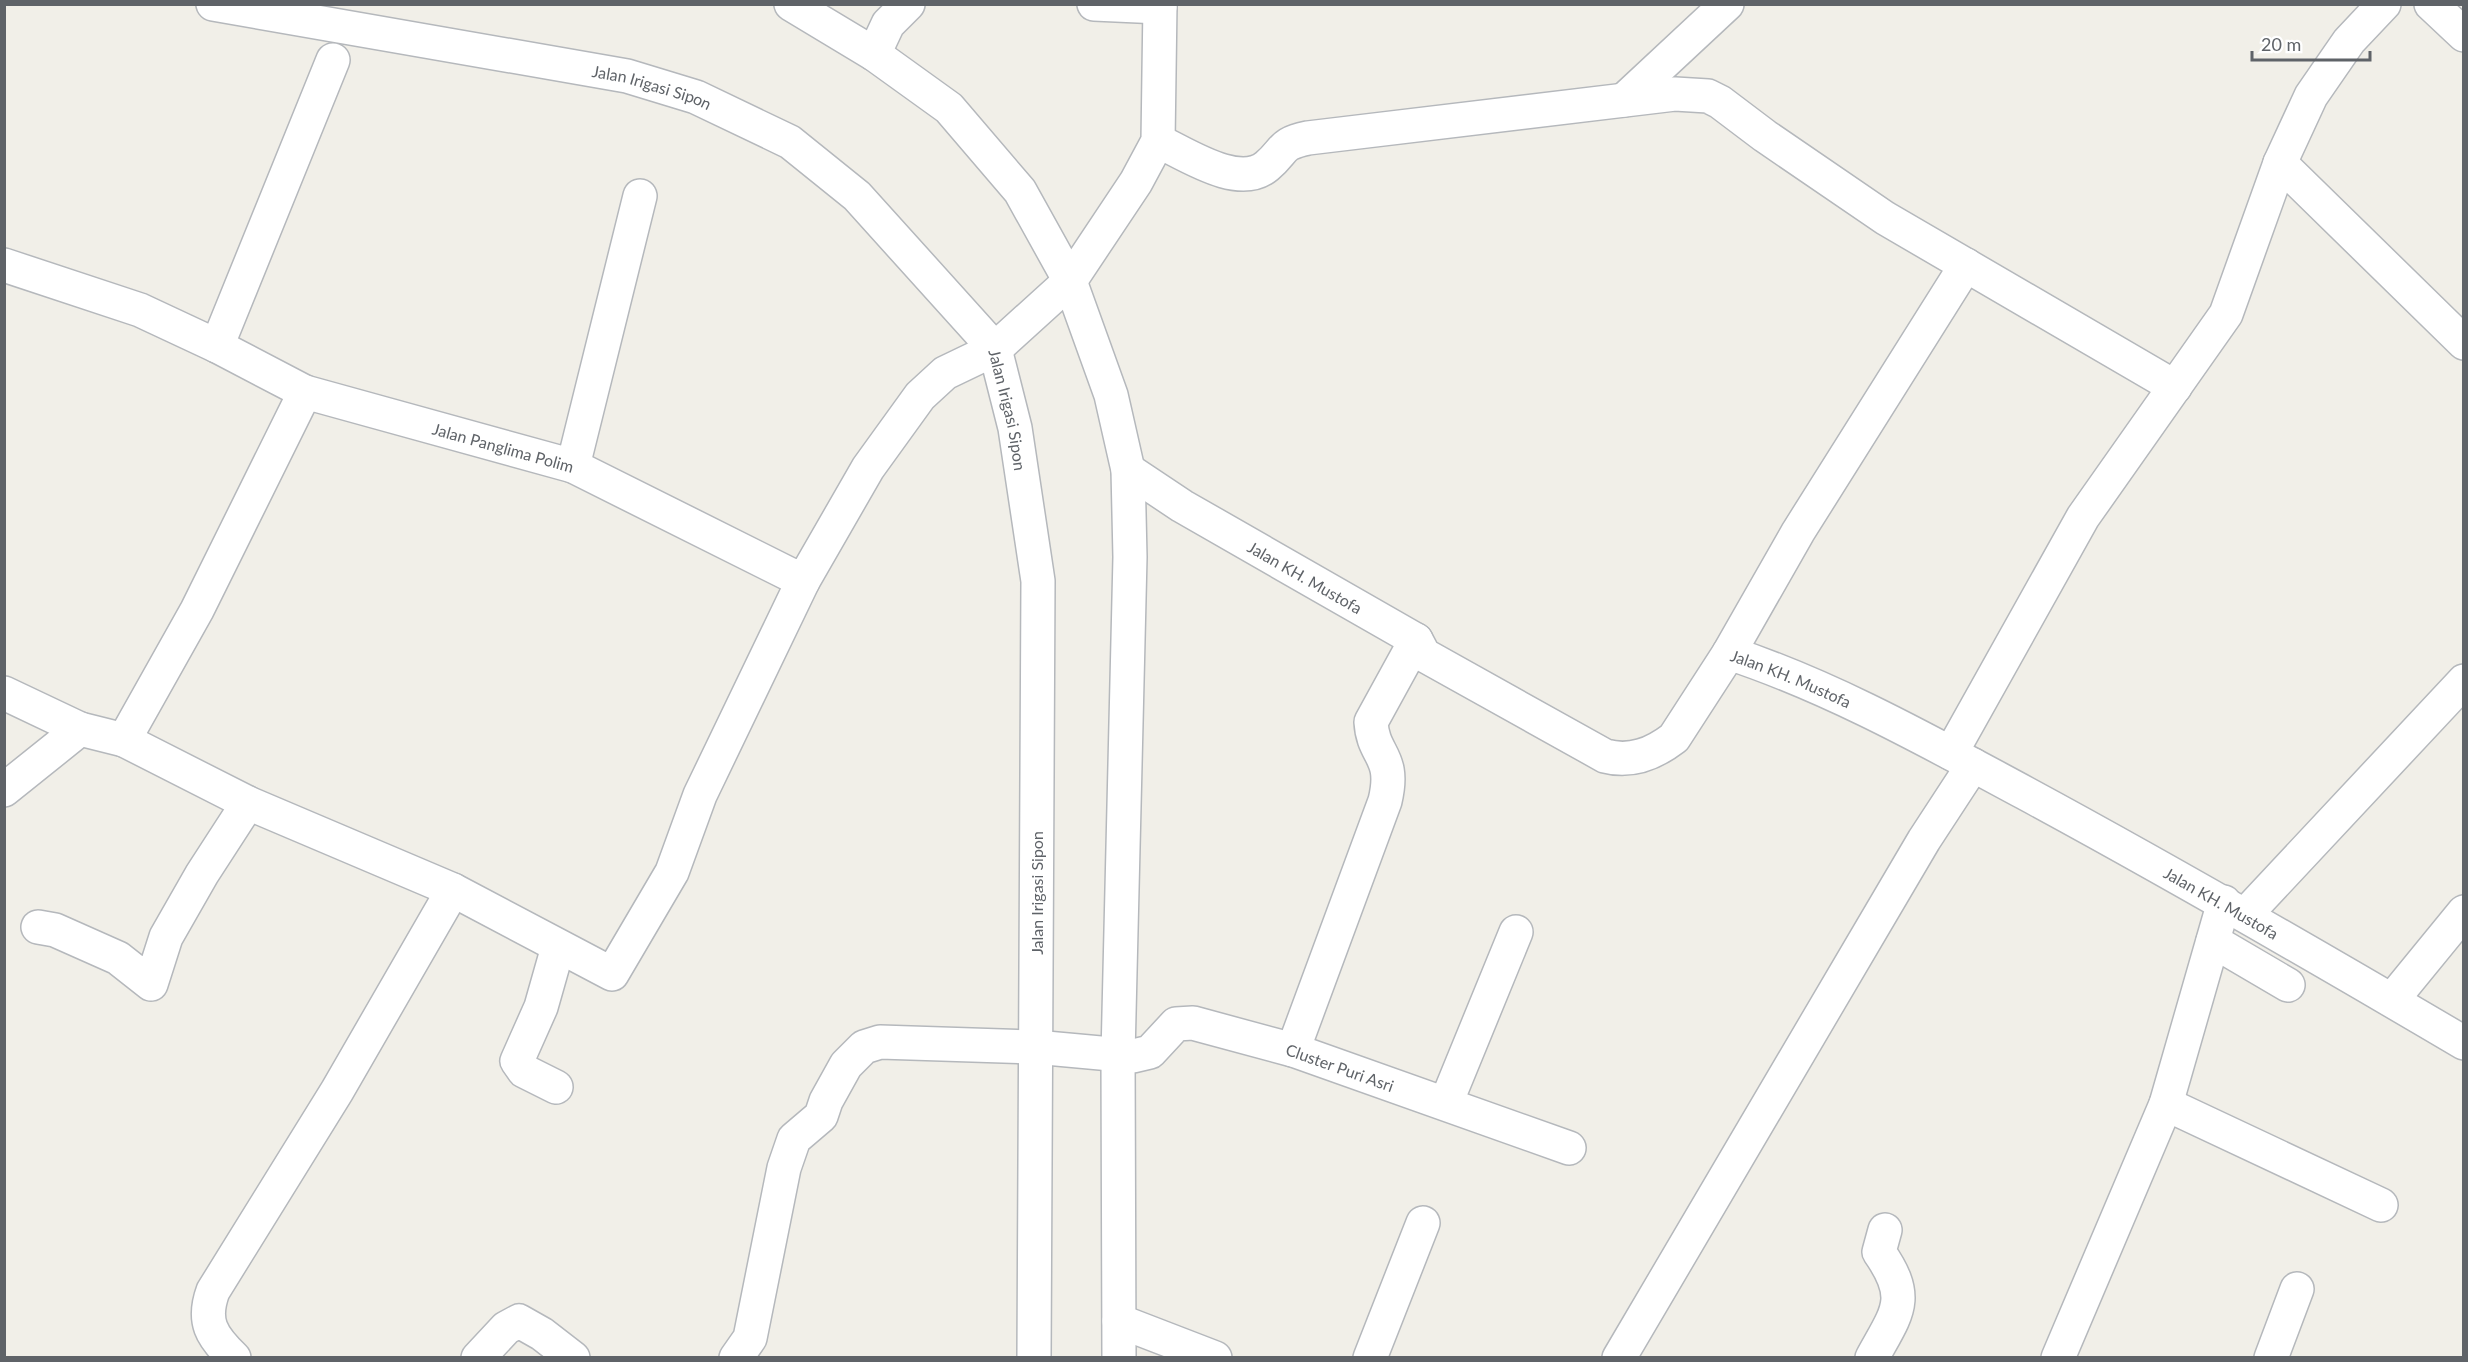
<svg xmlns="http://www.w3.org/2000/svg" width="2468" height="1362" font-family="Lato,sans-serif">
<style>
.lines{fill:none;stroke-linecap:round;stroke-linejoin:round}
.minor-casing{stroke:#b5b8bc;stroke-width:36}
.minor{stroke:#fff;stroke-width:33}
.labels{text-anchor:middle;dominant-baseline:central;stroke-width:6;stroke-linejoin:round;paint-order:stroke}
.street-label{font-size:16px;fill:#5f6368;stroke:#fff}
</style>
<rect width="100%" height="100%" fill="#f1efe8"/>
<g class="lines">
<g class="minor-casing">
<g id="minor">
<path id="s1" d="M213,4L627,76L696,97L790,142L857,196L995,349L1015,428L1038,581L1034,1358"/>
<path d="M791,4L874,54L949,108L1020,191L1070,281L1111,395L1128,470L1130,557L1118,1055L1119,1358"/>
<path d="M1094,4L1160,7"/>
<path d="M2431,4L2464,35"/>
<path d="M874,54L888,24L908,4"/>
<path d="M1624,100L1727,4"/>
<path d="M1158,141C1186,154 1239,190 1267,166C1286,150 1279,144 1308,138L1675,94L1708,96L1720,102L1765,136L1885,218L2175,387"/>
<path d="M2280,163L2464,343"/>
<path d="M4,265L140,310L217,346L305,392"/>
<path d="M217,346L333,60"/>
<path d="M573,466L640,196"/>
<path id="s2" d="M1128,470L1182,506L1416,640L1424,655L1605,756C1631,763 1653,754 1674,738L1729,653C1832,687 1930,742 2025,793C2173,873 2318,957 2464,1043"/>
<path d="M1729,653L1798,532L1966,265"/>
<path d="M4,693L80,729"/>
<path d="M124,740L248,803L453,890L612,974L672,872L700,795L803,581"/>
<path d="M1951,753L2083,517L2226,314L2280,163L2311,96L2349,41L2384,4"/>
<path id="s3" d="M4,790L80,729L124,740L197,610L305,392L573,466L803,581L868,468L920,396L945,373L995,349L1070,281L1136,182L1158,141L1160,4"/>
<path d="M2246,914L2464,681"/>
<path d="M38,927L55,930L118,958L151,984L166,937L202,874L248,803"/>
<path d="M2213,941L2288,985"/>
<path d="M2392,1000L2464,912"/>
<path d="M1293,1050L1385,801C1396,755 1373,757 1371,722L1416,640"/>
<path d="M556,1087L524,1071L517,1061L541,1007L558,947"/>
<path d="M1446,1103L1516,932"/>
<path d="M2166,1104L2381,1205"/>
<path d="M1119,1321L1215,1358"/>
<path d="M234,1358C211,1336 202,1321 213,1291L337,1091L453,890"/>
<path d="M478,1358L506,1328L519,1321L542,1334L573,1358"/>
<path id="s4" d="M736,1358L750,1338L784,1168L794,1139L821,1116L826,1101L846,1065L864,1047L880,1042L1035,1047L1133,1056L1150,1052L1176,1024L1193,1023L1293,1050L1569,1148"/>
<path d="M1370,1358L1423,1223"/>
<path d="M1619,1358L1924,840L1973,765"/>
<path d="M1872,1358C1897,1312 1912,1299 1879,1252L1885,1230"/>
<path d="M2058,1358L2166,1104L2224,902"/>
<path d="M2271,1358L2297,1289"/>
</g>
</g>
<use href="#minor" class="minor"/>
</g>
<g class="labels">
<g class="street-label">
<text stroke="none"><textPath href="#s1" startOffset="447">Jalan Irigasi Sipon</textPath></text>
<text stroke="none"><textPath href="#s1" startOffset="951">Jalan Irigasi Sipon</textPath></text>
<text stroke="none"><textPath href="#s3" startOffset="741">Jalan Panglima Polim</textPath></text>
<text stroke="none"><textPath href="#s2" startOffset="207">Jalan KH. Mustofa</textPath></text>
<text stroke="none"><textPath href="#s2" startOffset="801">Jalan KH. Mustofa</textPath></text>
<text transform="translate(1036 893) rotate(-90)">Jalan Irigasi Sipon</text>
<text stroke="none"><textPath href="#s2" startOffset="1287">Jalan KH. Mustofa</textPath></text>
<text stroke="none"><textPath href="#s4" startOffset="843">Cluster Puri Asri</textPath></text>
</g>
</g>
<rect width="2468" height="1362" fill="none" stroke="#5f6368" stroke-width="12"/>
<path d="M2252 51v9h118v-9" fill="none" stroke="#5f6368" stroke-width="3"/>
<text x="2261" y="51" font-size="18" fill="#5f6368" stroke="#ffffff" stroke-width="4.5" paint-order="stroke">20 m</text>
</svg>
